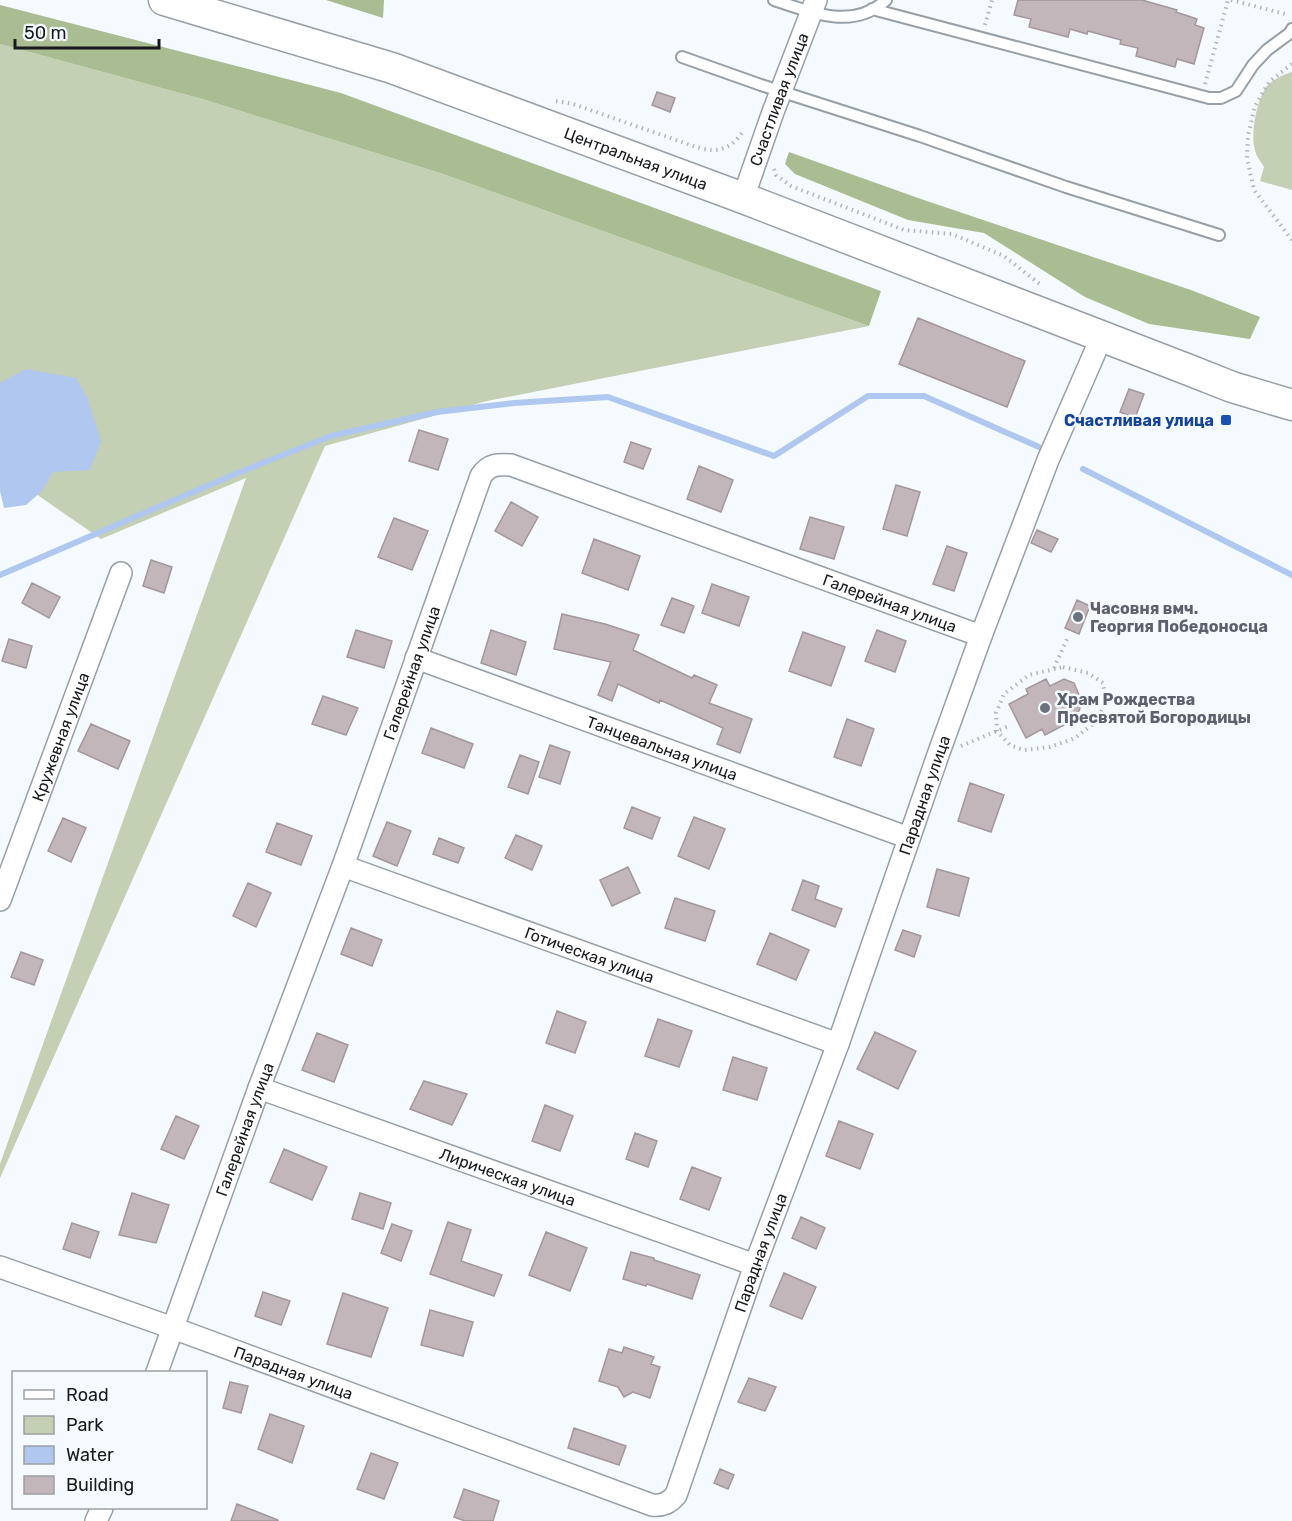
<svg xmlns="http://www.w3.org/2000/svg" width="1292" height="1521" font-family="Rubik,sans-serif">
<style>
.green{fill:#c3d0b4}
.forest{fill:#aabd92}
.water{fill:#b0c7f0}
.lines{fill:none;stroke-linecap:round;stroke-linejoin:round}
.stream{stroke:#b0c7f0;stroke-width:6}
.building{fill:#c2b6ba;stroke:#a3979b;stroke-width:1.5}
.lane-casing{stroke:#979fa7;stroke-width:14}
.street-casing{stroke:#979fa7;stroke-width:24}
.secondary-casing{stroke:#979fa7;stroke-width:33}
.path{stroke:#b1b6ba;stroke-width:4;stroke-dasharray:1.5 4.5;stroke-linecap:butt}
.lane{stroke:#fff;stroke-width:10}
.street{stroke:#fff;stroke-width:21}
.secondary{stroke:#fff;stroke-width:30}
.transit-dot{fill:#1a4fb4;stroke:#f4fafe;stroke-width:2}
.worship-dot{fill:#6b7280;stroke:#f4fafe;stroke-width:2}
.labels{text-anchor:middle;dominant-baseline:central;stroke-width:5;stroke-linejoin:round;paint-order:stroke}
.street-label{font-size:16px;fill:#171a1d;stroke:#f4fafe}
.transit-label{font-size:16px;font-weight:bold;fill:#164399;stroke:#f4fafe;text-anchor:end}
.worship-label{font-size:16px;font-weight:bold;fill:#5b616d;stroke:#f4fafe;text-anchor:start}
</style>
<rect width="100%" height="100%" fill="#f4fafe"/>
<path class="green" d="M0,44L202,99L440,173L869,326L487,401L325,446L0,1178V1164L246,478L101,539L0,469Z
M1292,72V190L1260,181L1264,167C1261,162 1256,156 1255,150C1250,136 1257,98 1267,86C1271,81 1286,73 1292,72Z"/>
<path class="forest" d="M326,0H384L383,18Z
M0,5L341,93L881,291L869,326L440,173L202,99L0,44Z
M789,152L921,199L1191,290L1260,317L1250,339L1149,324L1085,297L984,233L908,220L795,174L785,164Z"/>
<path class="water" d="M26,369L76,378L88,399L101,441L90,470L53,472L42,491L26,505L4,508L0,491V383Z"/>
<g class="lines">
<path class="stream" d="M1083,469L1292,575
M0,575L235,474L331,436L437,412L514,403L608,397L774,456L868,396H924L1039,447"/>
</g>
<path class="building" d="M1018,0H1142L1177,10L1176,12L1197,19L1195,25L1204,28L1194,64L1177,59L1175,67L1136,56L1138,48L1120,44L1121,40L1088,31L1087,34L1070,29L1068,37L1029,27L1031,19L1014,15Z
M657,92L675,98L670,112L652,105Z
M918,318L1025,361L1007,407L899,364Z
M1129,389L1144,394L1135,418L1120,412Z
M419,430L448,439L438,470L409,461Z
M631,442L651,449L643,469L624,462Z
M699,466L733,480L721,512L687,499Z
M896,485L920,492L907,536L883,529Z
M511,502L538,517L522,546L495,531Z
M810,517L844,527L834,559L800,549Z
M394,518L428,531L412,570L378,557Z
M1037,530L1058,539L1051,552L1031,543Z
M594,539L640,556L628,590L582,573Z
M947,546L967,553L954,591L933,584Z
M151,560L172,567L164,593L143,586Z
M32,583L60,597L49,618L22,603Z
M712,584L749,597L739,626L702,613Z
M672,598L694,606L684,633L661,625Z
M1077,600L1090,606L1079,634L1065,628Z
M562,614L605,624L639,635L633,650L692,678L694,675L717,685L709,703L752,719L740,753L717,744L723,728L660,700L659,703L618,684L612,701L598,695L611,662L554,649Z
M356,630L392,641L384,668L347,657Z
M491,630L526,642L516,675L481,663Z
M877,630L906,641L895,672L865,661Z
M803,632L845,647L831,686L789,671Z
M9,639L32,646L26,668L2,661Z
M1046,679L1050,686L1064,679L1074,683L1082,702L1079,711L1065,718L1068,723L1045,735L1042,729L1026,738L1009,704L1028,694L1026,689Z
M323,696L358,708L346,735L312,724Z
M847,719L874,729L861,766L834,757Z
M91,724L130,741L118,769L78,751Z
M431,728L473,744L464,768L422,753Z
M550,745L570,752L560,784L539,777Z
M520,755L539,762L528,794L508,787Z
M970,783L1004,795L991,832L958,821Z
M632,807L660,818L652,839L624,828Z
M694,817L725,829L709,869L678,856Z
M63,818L86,828L71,862L48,851Z
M387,822L411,831L397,866L373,856Z
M277,823L312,836L301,865L266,852Z
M516,835L542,846L532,870L505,858Z
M439,838L464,848L458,863L433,854Z
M628,867L640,893L612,906L600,880Z
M937,869L969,878L959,916L927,907Z
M803,880L819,886L815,899L842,909L835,927L792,910Z
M248,883L271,893L256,927L233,916Z
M675,898L715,911L705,941L665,928Z
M351,928L382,940L372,966L341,954Z
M903,930L921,936L914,957L895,950Z
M770,933L809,950L796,980L757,964Z
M21,952L43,960L34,985L11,977Z
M557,1011L586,1022L575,1053L546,1043Z
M658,1019L692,1031L679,1067L645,1056Z
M875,1032L916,1051L898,1089L857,1069Z
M317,1033L348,1045L334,1082L302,1070Z
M733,1057L767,1068L757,1100L723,1090Z
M424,1081L467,1094L452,1125L410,1109Z
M545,1105L573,1116L560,1151L532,1141Z
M176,1116L199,1126L184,1159L161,1149Z
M839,1121L873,1134L860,1169L826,1156Z
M635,1133L657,1141L648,1167L626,1159Z
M284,1149L327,1167L312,1200L270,1182Z
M692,1167L721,1178L709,1210L680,1199Z
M132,1193L169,1205L156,1243L119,1235Z
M360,1193L391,1203L383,1229L352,1219Z
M801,1217L825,1228L816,1249L792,1238Z
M448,1222L471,1230L461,1261L502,1275L494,1296L430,1274Z
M72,1223L99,1232L90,1258L63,1249Z
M392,1224L412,1231L401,1261L381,1253Z
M546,1232L587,1248L570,1291L529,1275Z
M631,1252L654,1258V1260L700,1275L692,1299L647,1284L646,1286L623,1279Z
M784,1273L816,1287L802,1319L770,1306Z
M263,1292L290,1301L281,1325L255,1316Z
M343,1293L388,1308L371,1357L327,1344Z
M430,1310L473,1322L463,1356L421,1345Z
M624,1347L654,1357L651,1364L660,1367L650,1398L633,1392L624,1397L618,1387L599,1381L609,1349L622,1353Z
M749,1378L776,1387L765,1411L738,1402Z
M230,1382L248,1386L241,1413L223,1408Z
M270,1414L304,1426L292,1463L258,1449Z
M574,1428L626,1446L619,1465L568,1448Z
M371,1453L398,1463L384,1499L357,1489Z
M720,1469L734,1475L728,1489L714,1483Z
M464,1489L499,1501L493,1521H465L454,1517Z
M237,1504L278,1520V1521H231Z"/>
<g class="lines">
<g class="lane-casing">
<path id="lane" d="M774,0C811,12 853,31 886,0
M872,9L1209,98H1221L1236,91L1253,65L1267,50L1290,33L1292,29
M682,57L761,85L920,136L1066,187L1219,235"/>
</g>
<g class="street-casing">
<g id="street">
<path id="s1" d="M743,198L773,112L816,0"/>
<path id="s2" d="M416,658L909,838"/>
<path id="s3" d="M343,866L838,1044"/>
<path id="s4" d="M0,900L121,573"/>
<path id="s5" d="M259,1088L755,1265"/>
<path id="s6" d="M0,1267L173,1328L652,1505C663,1506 669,1503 676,1495L755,1265L838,1044L938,755L981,636L1048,460L1102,336"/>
<path id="s7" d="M157,1372L259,1088L343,866L481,476C489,464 498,464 511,465L981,636"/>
<path d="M96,1521L102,1508"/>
</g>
</g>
<g class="secondary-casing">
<g id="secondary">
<path id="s8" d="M164,0L392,68L743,198L1189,370L1232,387L1292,405"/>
</g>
</g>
<path class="path" d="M1231,0L1289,15
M985,25L992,0
M1292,64L1269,82L1255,106L1248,136L1247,158L1254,190L1292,240
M1205,84L1228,0
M556,101L573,104L696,147C701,148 707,150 711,150C726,151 738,141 744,129
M774,169L776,175L791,186L904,230L952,234L1004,256L1041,285
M1063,667L1088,673L1103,683L1106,701L1097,721L1075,738L1050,747L1024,750L1010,745L997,731L996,713L1004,694L1029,675Z
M1054,668L1068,637
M961,746L1009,726"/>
<use href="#lane" class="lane"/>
<use href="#street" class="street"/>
<use href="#secondary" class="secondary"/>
</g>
<rect class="transit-dot" x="1220" y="414" width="12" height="12" rx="3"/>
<g class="worship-dot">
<circle cx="1078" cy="617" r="6"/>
<circle cx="1045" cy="708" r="6"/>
</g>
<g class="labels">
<g class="street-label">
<text stroke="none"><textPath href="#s1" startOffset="105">Счастливая улица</textPath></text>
<text stroke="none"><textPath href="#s8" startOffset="498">Центральная улица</textPath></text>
<text stroke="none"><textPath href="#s7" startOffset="1390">Галерейная улица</textPath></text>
<text stroke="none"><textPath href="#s7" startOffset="744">Галерейная улица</textPath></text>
<text stroke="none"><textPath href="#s4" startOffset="174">Кружевная улица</textPath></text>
<text stroke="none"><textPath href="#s2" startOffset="262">Танцевальная улица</textPath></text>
<text stroke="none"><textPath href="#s6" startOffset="1464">Парадная улица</textPath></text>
<text stroke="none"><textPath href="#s3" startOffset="262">Готическая улица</textPath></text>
<text stroke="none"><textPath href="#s7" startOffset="258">Галерейная улица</textPath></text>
<text stroke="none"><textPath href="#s5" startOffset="264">Лирическая улица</textPath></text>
<text stroke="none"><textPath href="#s6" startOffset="978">Парадная улица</textPath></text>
<text stroke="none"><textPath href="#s6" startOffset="312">Парадная улица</textPath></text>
</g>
<g class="transit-label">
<text x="1214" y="420">Счастливая улица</text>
</g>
<g class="worship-label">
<text x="1090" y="608">Часовня вмч.<tspan x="1090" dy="18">Георгия Победоносца</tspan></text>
<text x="1057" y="699">Храм Рождества<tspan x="1057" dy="18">Пресвятой Богородицы</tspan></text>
</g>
</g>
<rect x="12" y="1371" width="195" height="138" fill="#f4fafe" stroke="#9ca0a4" stroke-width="1.5"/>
<rect x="24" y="1390" width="30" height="9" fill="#ffffff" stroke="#9ca0a4" stroke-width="1.5"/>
<text x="66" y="1401" font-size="18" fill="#171a1d">Road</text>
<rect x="24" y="1416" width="30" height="18" fill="#c3d0b4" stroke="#9ca0a4" stroke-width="1.5"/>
<text x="66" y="1431" font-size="18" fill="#171a1d">Park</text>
<rect x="24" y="1446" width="30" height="18" fill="#b0c7f0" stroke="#9ca0a4" stroke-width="1.5"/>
<text x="66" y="1461" font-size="18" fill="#171a1d">Water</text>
<rect x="24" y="1476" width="30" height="18" fill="#c2b6ba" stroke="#9ca0a4" stroke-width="1.5"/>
<text x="66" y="1491" font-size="18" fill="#171a1d">Building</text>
<path d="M15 39v9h144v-9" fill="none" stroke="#171a1d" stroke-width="3"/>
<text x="24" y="39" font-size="18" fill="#171a1d" stroke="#f4fafe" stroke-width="4.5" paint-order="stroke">50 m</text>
</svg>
